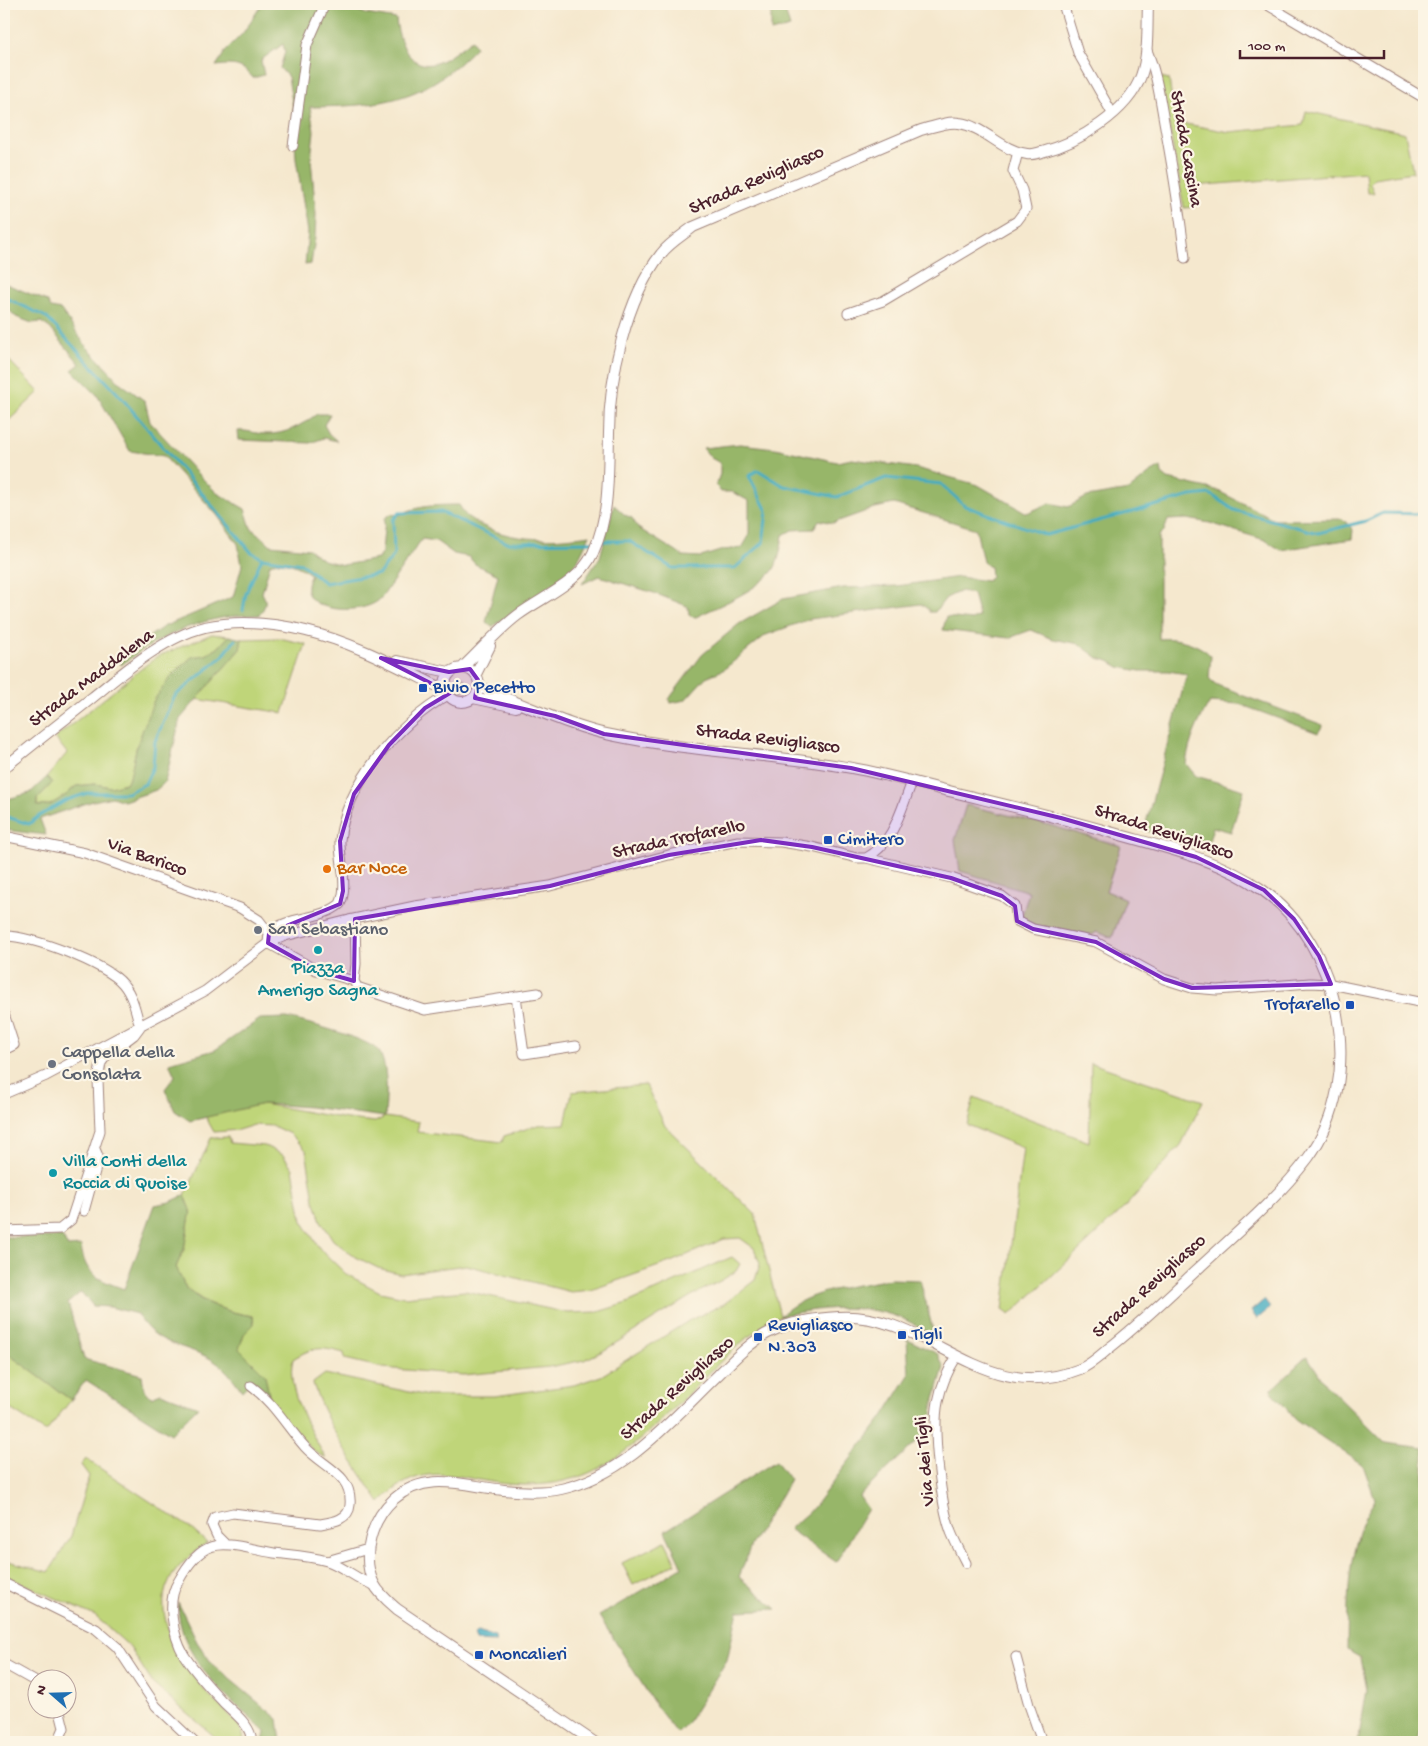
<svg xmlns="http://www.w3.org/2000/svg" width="1428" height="1746" font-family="'Gochi Hand',sans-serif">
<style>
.green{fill:#bfd579;stroke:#847a52}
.forest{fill:#97b669;stroke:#706a4a}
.water{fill:#42acc1;stroke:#466676}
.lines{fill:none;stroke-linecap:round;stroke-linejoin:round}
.stream{stroke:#42acc1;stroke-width:3}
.minor-casing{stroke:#a0847c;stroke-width:11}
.tertiary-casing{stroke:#a0847c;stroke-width:12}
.minor{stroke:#fff;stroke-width:9}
.tertiary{stroke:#fff;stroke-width:10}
.marked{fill:#7b2cbf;fill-opacity:0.2;stroke:#7b2cbf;stroke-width:4;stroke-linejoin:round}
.transit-dot{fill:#1a4fb4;stroke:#fcf5e5;stroke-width:2}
.food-dot{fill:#e8710a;stroke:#fcf5e5;stroke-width:2}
.worship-dot{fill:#6b7280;stroke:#fcf5e5;stroke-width:2}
.culture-dot{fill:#0f9aa8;stroke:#fcf5e5;stroke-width:2}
.labels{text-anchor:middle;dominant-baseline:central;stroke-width:4.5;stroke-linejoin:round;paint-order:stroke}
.street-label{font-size:19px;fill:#4a1f2b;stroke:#fcf5e5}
.transit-label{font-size:19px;fill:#164399;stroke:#fcf5e5;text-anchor:start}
.food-label{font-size:19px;fill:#c56008;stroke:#fcf5e5;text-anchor:start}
.worship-label{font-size:19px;fill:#5b616d;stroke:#fcf5e5;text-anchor:start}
.culture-label{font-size:19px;fill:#0d838f;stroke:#fcf5e5}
</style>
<rect width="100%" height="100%" fill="#fcf5e5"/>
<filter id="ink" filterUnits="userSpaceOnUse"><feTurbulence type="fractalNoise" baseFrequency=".02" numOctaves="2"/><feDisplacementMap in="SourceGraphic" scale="10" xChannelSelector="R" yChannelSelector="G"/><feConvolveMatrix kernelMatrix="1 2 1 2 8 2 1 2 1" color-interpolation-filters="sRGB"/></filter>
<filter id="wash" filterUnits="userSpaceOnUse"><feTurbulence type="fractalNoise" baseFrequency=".0096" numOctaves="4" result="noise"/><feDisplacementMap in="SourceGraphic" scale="20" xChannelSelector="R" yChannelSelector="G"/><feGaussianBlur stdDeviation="1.12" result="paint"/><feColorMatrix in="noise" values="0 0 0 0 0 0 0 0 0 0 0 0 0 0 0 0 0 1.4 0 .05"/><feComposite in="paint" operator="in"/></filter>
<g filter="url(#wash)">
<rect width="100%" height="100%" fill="#f5e8ce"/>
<path class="green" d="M1160,77L1169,79L1175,122L1229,132L1303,125L1306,111L1405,133L1413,172L1374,178L1370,183L1374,193H1367L1365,172L1194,186L1195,207L1184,208Z
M4,355L39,392L4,425Z
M212,634L229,636L218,648L206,655L192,657L172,675L137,745L130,777L126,783L111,787L95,784L76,786L66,795L50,805L37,806V799L52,783L47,777L67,753L55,738L156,657Z
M279,638L306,644L283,713L196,699L240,649L242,639Z
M451 684a8 8 0 1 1 16 0a8 8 0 1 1-16 0Z
M966,805L1049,825L1121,846L1106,891L1126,899L1112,938L1097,932L1092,935L1050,930L1036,927L1021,919L1029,892L960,871L955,840Z
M1091,1063L1203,1101L1181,1145L1123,1209L1010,1315L1003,1310L1023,1148L967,1125L974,1097L1089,1142Z
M646,1085L665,1126L755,1214L780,1316C769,1323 758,1330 748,1337C697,1378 634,1464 571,1479C550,1485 529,1486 507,1484C456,1479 422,1457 380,1503C356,1466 326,1426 313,1383L325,1374L428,1396H495L574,1385L601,1376L690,1320L724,1304L755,1280L760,1264L754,1248L740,1238L724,1239L673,1261L591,1290L571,1292L466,1265L401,1274L378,1268L354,1256L333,1240L321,1221L314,1200L306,1150L290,1134L273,1126L254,1125L238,1130L214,1132L205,1116L263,1104L347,1119L375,1122L385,1117L419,1122L417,1132L502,1142L504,1136L538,1125L565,1124L572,1092Z
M228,1137L230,1143L265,1146L283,1155L293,1169L302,1221L320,1249L346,1274L380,1292L404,1297L465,1291L568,1313L598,1312L627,1303L732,1257L740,1264L736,1271L722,1280L691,1296L603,1351L584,1360L549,1367L463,1375L383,1368L345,1359L344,1353C321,1347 314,1346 293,1359C285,1391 311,1431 326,1459C303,1445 284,1421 270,1399C259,1381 252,1364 238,1349L244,1334L254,1324L253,1316C231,1313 204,1305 187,1288C182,1283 179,1274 176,1267L184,1249L191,1210L185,1195L211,1138Z
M4,1351L71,1400L46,1432L4,1405Z
M86,1459L189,1527L207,1543C191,1554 172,1570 166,1588C155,1623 185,1667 206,1692C216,1704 248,1726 243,1742H221L153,1684L129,1646L95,1616L4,1575V1560L49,1572L71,1536L89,1476L81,1465Z
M665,1541L676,1563L633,1585L622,1563Z"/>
<path class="forest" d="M262,4H342L366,14L396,19C398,39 409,72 436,63C449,59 461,47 472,40L476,47C425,102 381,106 310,107L314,131L311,159L316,214L315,238L311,264L305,265L308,232L296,159L293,108L288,77L280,68L285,52L283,44L261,60L264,75L253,78C242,64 233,64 216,66L227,49L243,33Z
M771,4H783L790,27L771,32Z
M4,283L47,301L51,308L61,310L86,346L119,382L145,401L150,422L195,471L217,493L245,509L251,528L271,545L309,549L323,560L343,565L378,559L382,552L385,518L391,514L400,515C415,505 442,505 459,505C462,509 464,515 468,517C504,543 549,541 590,535L573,570L492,627L486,622L498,575L475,564L469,557L454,554L436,541L422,539C411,554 401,569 391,584C387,589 384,596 379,600C360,617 289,612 311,575C302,566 282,559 270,564L262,593C268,602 265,607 259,615C206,614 163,634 121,665L120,657L163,627L233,597L242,565L238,544L217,515L164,456L130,451L97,395L72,370L80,364L50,328L41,322L32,323L16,317L4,305Z
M317,414H330L324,425L329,434L337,441L324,438L310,443L239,440L238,431C248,430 256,434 266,434C285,435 302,425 317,414Z
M740,444L775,448L837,462L852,459L916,468L978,485L1027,513L1050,503L1068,507L1087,497L1129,490L1150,473L1161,467L1162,474L1168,479L1216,490L1276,520L1343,519L1353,530L1352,539L1281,550L1265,540L1210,523L1187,519L1168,520L1164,531L1159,536V639C1176,637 1199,643 1211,656L1209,678C1217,689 1230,687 1241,695L1323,725L1318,733L1239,704L1210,702C1198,722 1189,741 1186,764L1196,776L1244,790L1231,832L1213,827L1206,851L1144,830L1187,674L1168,671H1140L1119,667L1109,661L1098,658L1079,644L1053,639L1031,630L1009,638L943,630L946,617L972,620L979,616L973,594L961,591L946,598L935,612H929V610L921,604L810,619L766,635L723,670L706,677L685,700L671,703L669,699L702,655L739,624L783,599L843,588L897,586L959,577L987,581L991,576L990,567L983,562L976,529L894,504L875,508L833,523L819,520L814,529L792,530L783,535C781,547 779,564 771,573C752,593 720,605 696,617L690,616L687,606L654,593L599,576L582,584L600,557L614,505L625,515L632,518L638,528L683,556L701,557L723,550L742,548L749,536V501L732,492H721L716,485L720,474V463L711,458L703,448Z
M229,636L242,639L240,649L180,719L165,782L156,790L124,801L112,797L93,801L40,819L46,835L4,830V800L30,793L47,777L52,783L37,799V806L50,805L66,795L76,786L95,784L111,787L126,783L130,777L137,745L154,700L172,675L192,657L206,655L218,648Z
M287,1018C303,1022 373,1039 380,1053C389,1072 386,1097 385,1117L310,1107L263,1104L190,1121L175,1111L165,1089L175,1076L169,1063L215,1050L260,1019Z
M185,1195L191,1210L184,1249L176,1267C180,1274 182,1283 187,1289C204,1305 231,1313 253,1316L254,1324L244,1334L239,1349L265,1375L270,1400L251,1382L242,1391C233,1378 224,1366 209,1358C180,1343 156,1346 137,1314L110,1307L93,1306L81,1292L68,1303L84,1359L142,1375L144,1389L151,1397L161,1393L198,1407L171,1434L86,1380L71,1400L4,1351V1237H62L68,1247L81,1246C85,1276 98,1279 124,1289L155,1205L170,1202Z
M890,1279L920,1280L935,1338C924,1331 911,1321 898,1317C859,1303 819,1308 780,1316C808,1289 853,1287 890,1279Z
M907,1339L938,1354L944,1367L933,1405L931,1428L859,1496L868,1509L836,1562L789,1529L813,1508L882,1418L909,1375Z
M1307,1356L1326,1385L1385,1443L1424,1448V1728H1422L1417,1742H1358L1367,1690L1361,1658L1347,1650C1348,1600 1346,1542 1375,1499L1363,1465L1295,1419L1271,1390Z
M776,1461L790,1480L751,1545L739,1577L777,1609L738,1611L727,1660L688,1722L677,1733L656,1706L599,1616L682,1567L665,1531Z
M178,1602L197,1642L213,1665L278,1719L281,1742H263L265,1732C228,1697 177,1658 178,1602Z"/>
<path class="water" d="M1264,1300L1270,1308L1257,1319L1251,1311Z
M477,1632L495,1637L496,1642L476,1641L474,1634Z"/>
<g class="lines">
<path class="stream" d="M4,297L46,317L120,396L251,552L262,558L302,564L325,583L379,574L394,555L393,520L399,513L441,512L508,543L594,542
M601,541H629L672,568H735L763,543L767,511L749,476L758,470L784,486L837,497L886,478L941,484L965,506L1046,535L1191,496L1210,494L1234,510L1318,533L1366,521L1383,513L1424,514
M243,610L246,593L262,558
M4,816L29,824L39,816L67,800L88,793H127L145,784L153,767L155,741L175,696L223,656L235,640"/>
</g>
</g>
<g filter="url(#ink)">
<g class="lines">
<g class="minor-casing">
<path id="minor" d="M1063,4L1078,53L1112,113
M1266,4L1424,98
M1146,48C1157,73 1160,100 1165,127C1173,171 1180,214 1185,258
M293,146L307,45L325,4
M848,313L883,301L1017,221L1026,209L1022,190L1013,171L1018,152
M4,836L85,853L240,908L259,920L269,933
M866,858C894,843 901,809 912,782
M4,936C30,935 107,964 123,984C133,996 136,1012 140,1027
M268,943L269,933C288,915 320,921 340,904C349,886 339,859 340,840C346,783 400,722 448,695
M268,943L316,970L354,981L356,964L355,919
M354,981L357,987L425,1010L538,993
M516,996L524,1054L576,1046
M4,1014L14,1045L4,1050
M4,1094L46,1076L205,991L268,943L285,936L349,920L415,906L550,886L669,855L738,841L781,842L812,847L857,858H866L951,878L1002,896L1015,906L1017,921L1033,929L1096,942L1164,979L1192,988L1217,990L1310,983L1331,984L1424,1003
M84,1211L97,1164L98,1156L95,1149
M4,1231L60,1229L71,1220L100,1131L98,1080L101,1063L106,1056L134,1035L140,1027
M957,1356C948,1370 941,1386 938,1402C932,1430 941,1505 951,1532C955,1542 961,1553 966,1563
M224,1543L217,1536L212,1525L215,1517L233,1513L320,1524C332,1522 349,1520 350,1505C353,1474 323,1467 305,1447C287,1427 274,1403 251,1386
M327,1561L368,1549
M4,1583L96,1629L117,1647L156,1706L194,1742
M1016,1657L1029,1705L1042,1742
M4,1664L38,1683
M58,1742L64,1728L59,1708
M248,1742L251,1736C247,1722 233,1712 223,1702C210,1688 194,1671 184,1655C173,1636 166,1601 178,1582C206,1530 226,1545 274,1553C291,1555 310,1556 327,1561C343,1566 357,1580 374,1585"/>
</g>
<g class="tertiary-casing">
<path id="tertiary" d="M397,661L449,672
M463,667C481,650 498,630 518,615C544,596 579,583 593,553C610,515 608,474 609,433C609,377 626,299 661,254C669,243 683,235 693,227L921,130C932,127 948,121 959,123C984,126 1001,151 1027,154C1032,155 1037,153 1042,152C1078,143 1128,112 1141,76C1149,54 1147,27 1148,4
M445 685a17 17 0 1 1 34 0a17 17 0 1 1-34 0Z
M476,674L490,646
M479,686L492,693C531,707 571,727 611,735C691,752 772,754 852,768C886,774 920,784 953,792C1006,805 1058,817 1110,832C1161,847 1217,858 1261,889C1342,945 1367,1078 1308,1158C1274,1203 1227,1241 1186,1280C1160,1304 1135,1328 1108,1349C1099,1357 1090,1365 1080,1369C981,1408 930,1312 839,1317C818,1318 791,1322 772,1331C752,1340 733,1360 718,1375C672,1419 627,1475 561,1489C543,1493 523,1492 504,1490C465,1486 427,1470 394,1499C372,1519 360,1556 374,1584C379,1594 389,1602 397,1609L594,1742
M473,698L516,707
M4,768C33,744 63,721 93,697C125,671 164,637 205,627C238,620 273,623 306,631C356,643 400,668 445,690"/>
</g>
<use href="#minor" class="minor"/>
<use href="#tertiary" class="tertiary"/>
</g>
</g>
<path class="marked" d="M381,658L449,672L470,669L478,680L475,698L555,716L604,734L851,768L1061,818L1196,857L1264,890L1294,919L1319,956L1331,984L1192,988L1164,979L1096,942L1033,929L1017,921L1015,906L1002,896L951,878L812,847L761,840L669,855L550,886L355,919L354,981L316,970L268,943L269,933L340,904L343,891L340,841L354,794L389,745L425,708L450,693Z"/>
<g class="transit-dot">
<rect x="418" y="683" width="10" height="10" rx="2.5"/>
<rect x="823" y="835" width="10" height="10" rx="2.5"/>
<rect x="1345" y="1000" width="10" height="10" rx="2.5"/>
<rect x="897" y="1330" width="10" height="10" rx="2.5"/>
<rect x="753" y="1332" width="10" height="10" rx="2.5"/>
<rect x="474" y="1650" width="10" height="10" rx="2.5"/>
</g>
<circle class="food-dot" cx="327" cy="869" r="5"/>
<g class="worship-dot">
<circle cx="258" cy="930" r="5"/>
<circle cx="52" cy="1064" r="5"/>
</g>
<g class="culture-dot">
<circle cx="318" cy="950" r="5"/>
<circle cx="53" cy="1173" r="5"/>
</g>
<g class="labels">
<g class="street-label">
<text transform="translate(1185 149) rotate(80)">Strada Cascina</text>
<text transform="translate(757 181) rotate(-24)">Strada Revigliasco</text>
<text transform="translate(92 679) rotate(-37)">Strada Maddalena</text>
<text transform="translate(768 740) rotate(7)">Strada Revigliasco</text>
<text transform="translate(1164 833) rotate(18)">Strada Revigliasco</text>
<text transform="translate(679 840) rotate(-12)">Strada Trofarello</text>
<text transform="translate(147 858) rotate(20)">Via Baricco</text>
<text transform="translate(1150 1287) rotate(-42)">Strada Revigliasco</text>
<text transform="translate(678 1389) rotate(-42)">Strada Revigliasco</text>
<text transform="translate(926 1461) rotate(-95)">Via dei Tigli</text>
</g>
<g class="transit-label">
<text x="433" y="688">Bivio Pecetto</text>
<text x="838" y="840">Cimitero</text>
<text x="1340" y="1005" text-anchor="end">Trofarello</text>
<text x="768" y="1326">Revigliasco<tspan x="768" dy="22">N.303</tspan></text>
<text x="912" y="1335">Tigli</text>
<text x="489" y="1655">Moncalieri</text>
</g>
<g class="food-label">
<text x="337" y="869">Bar Noce</text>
</g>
<g class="worship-label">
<text x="268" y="930">San Sebastiano</text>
<text x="62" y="1053">Cappella della<tspan x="62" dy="22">Consolata</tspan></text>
</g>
<g class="culture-label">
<text x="318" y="969">Piazza<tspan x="318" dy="22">Amerigo Sagna</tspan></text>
<text x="63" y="1162" text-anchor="start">Villa Conti della<tspan x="63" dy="22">Roccia di Quoise</tspan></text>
</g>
</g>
<rect width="1428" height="1746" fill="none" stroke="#fcf5e5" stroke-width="20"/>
<g transform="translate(52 1694) rotate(290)"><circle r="24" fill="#fcf5e5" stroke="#b59f9b"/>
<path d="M0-4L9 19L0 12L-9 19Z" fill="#1f6fb2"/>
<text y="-8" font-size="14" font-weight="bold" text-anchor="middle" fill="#4a1f2b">N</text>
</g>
<path d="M1240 50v8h144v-8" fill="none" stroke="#4a1f2b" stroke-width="2.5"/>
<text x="1248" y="50" font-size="15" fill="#4a1f2b" stroke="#fcf5e5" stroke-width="4" paint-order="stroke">100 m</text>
</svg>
